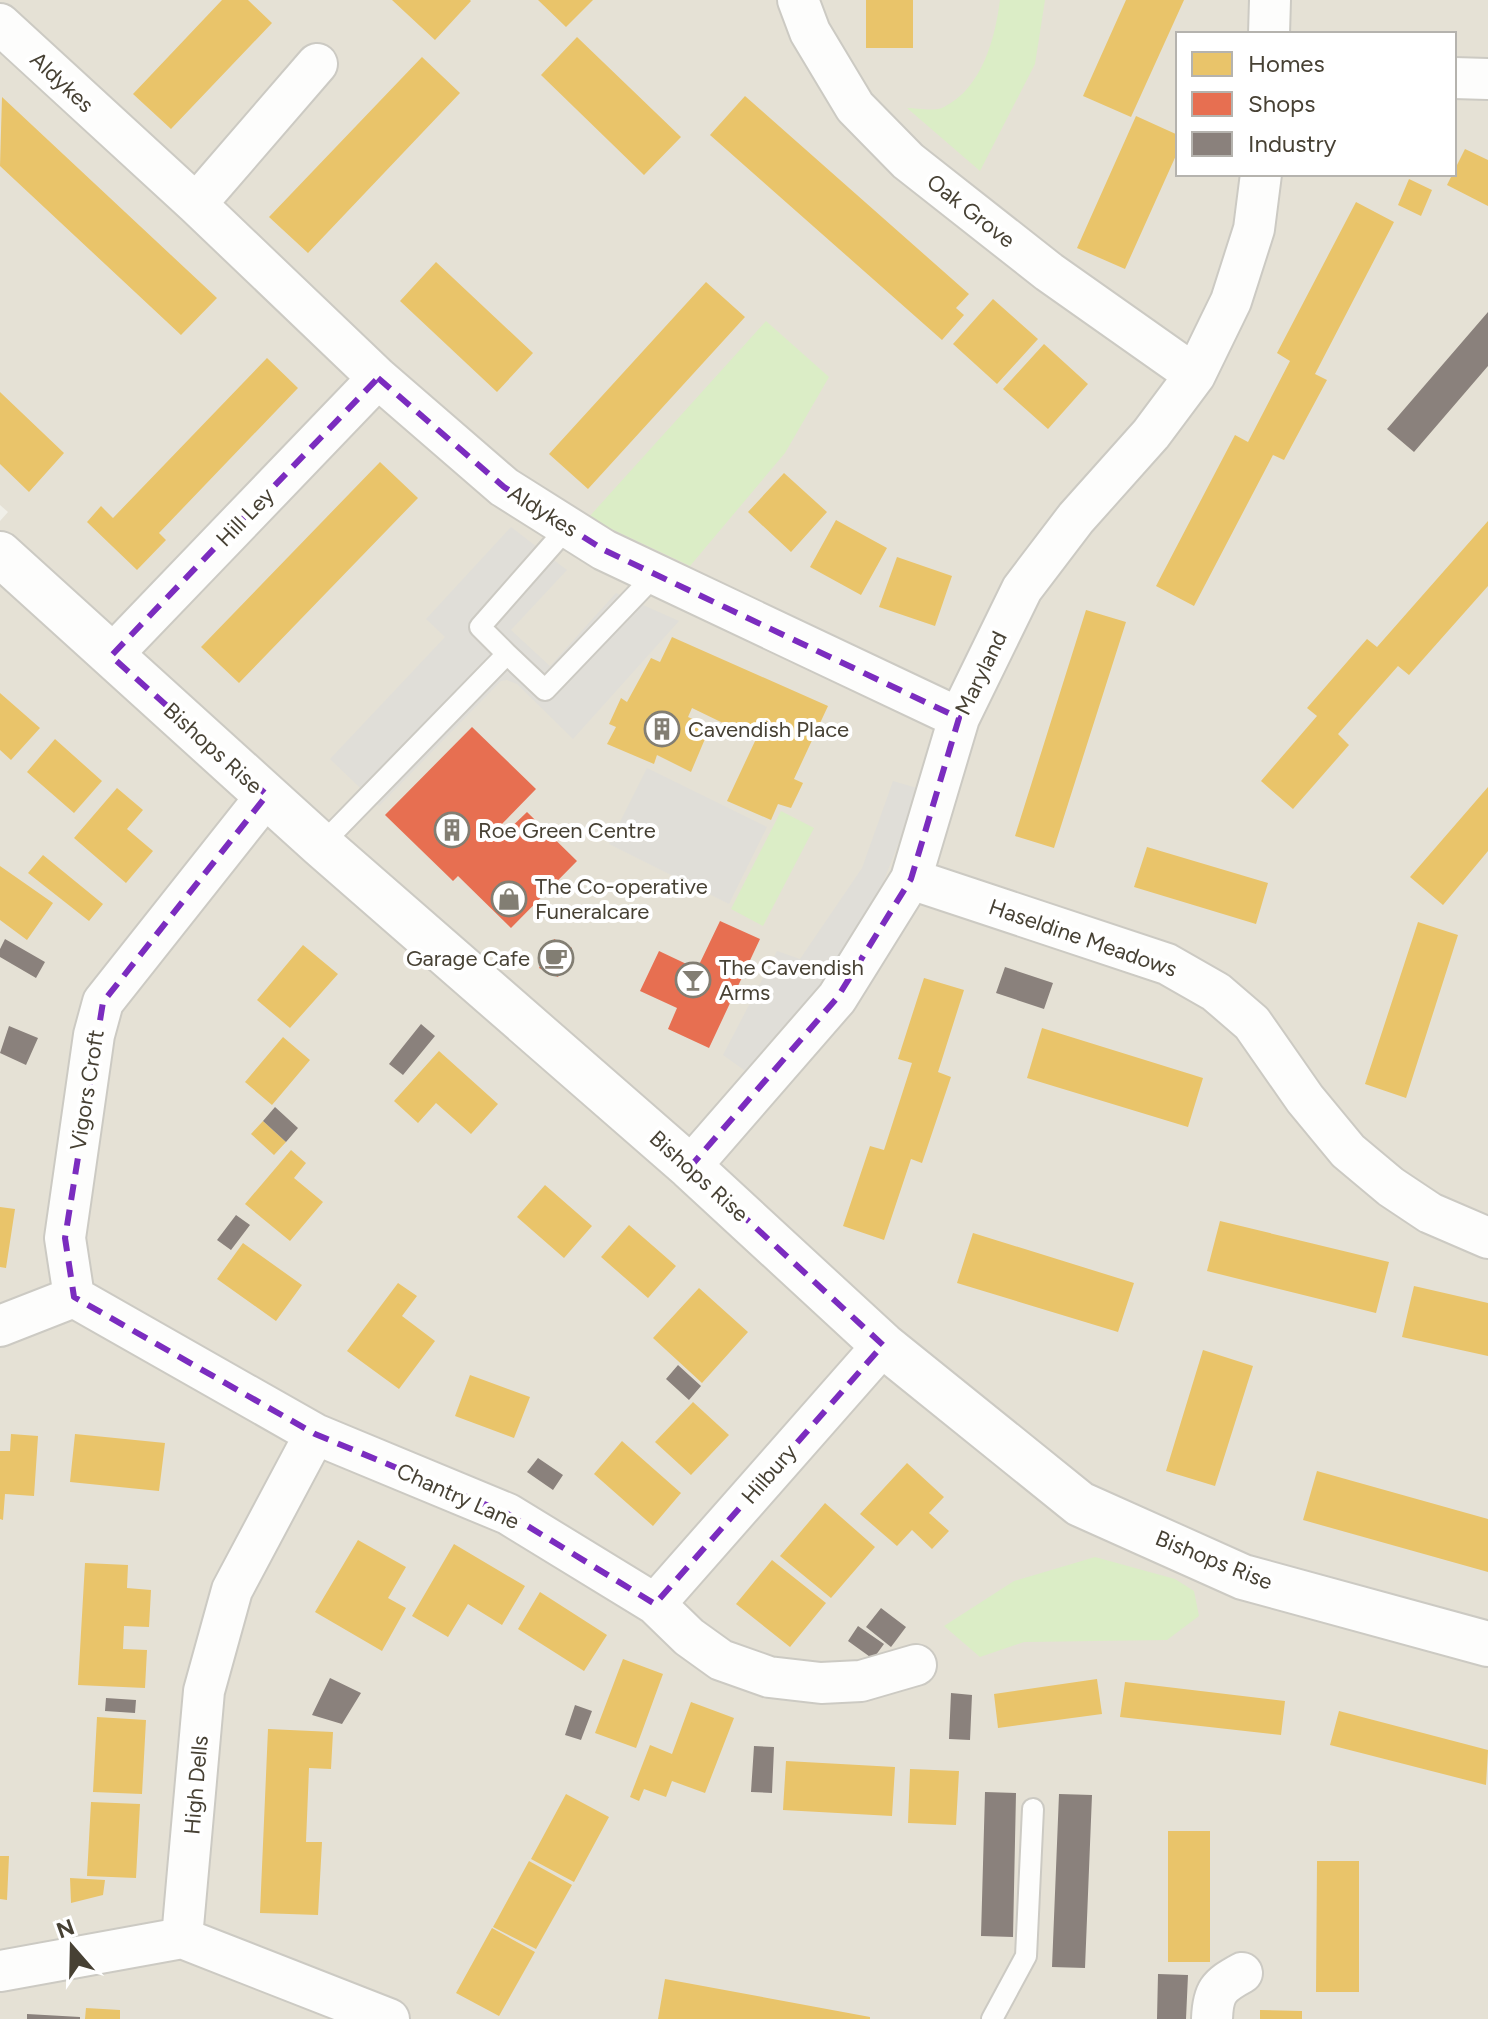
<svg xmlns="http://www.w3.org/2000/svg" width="1488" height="2019" font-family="Figtree,sans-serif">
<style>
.residential{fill:#e5e1d5;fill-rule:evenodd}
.green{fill:#dbedc6}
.parking{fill:#e0ded8}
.homes{fill:#e9c46a}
.shops{fill:#e76f51}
.industry{fill:#8a817c}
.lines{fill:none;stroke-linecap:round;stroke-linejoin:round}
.service-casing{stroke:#cccac3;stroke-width:24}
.minor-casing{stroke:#cccac3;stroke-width:44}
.tertiary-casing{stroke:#cccac3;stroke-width:48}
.service{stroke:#fdfdfc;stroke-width:20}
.minor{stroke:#fdfdfc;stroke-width:40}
.tertiary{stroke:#fdfdfc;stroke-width:44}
.marked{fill:none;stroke:#7b2cbf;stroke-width:6;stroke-dasharray:16 10;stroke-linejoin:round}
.labels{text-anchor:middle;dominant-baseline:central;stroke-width:8;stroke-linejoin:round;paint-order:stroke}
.street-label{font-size:22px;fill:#474134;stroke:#fff}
.poi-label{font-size:22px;fill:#474134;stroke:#fff;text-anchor:start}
</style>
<rect width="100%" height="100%" fill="#f0efe8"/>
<path class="residential" d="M0,0H1488V2019H0V521L8,512L0,505ZM1178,34H1454V174H1178Z"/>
<path class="green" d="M1000,0H1045L1035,64L980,171L907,108C917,108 935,112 944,107C982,88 995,39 1000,0Z
M766,321L829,377L785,453L690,566L588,518Z
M781,811L814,828L763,926L731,909Z
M1095,1557L1175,1579L1194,1591L1199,1616L1167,1640L1024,1642L980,1657L944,1626L1014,1581Z"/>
<path class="parking" d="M511,527L567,570L511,630L550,666L616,593L679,621L573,739L517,684L507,680L501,681L379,806L330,759L445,637L426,619Z
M647,768L767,827L729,904L609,844Z
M893,781L920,789L871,913L831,980L751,1075L723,1055L777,951L800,959L862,868Z"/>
<path class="homes" d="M222,0H248L272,23L171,129L133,94Z
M392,0H470L471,1L435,40Z
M538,0H593L566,27Z
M866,0H913V48H866Z
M1126,0H1184L1131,117L1083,96Z
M577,37L681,137L644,175L541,75Z
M422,57L460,93L308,253L269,217Z
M745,96L969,294L956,308L964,315L942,340L710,135Z
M2,97L217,298L181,335L0,166Z
M1136,116L1178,135V151L1125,269L1077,248Z
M1465,149L1488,160V206L1447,185Z
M1409,179L1432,190L1421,216L1398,205Z
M1356,202L1394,222L1315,374L1327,380L1284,460L1273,455L1194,606L1156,586L1235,435L1248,442L1290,361L1277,353Z
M436,262L533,353L497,392L400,301Z
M706,282L745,317L588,489L549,454Z
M993,299L1038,339L997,384L953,344Z
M1044,344L1088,384L1048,429L1003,389Z
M267,358L298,388L159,533L166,540L137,570L87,522L101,506L113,518Z
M0,392L64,453L29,492L0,464Z
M380,462L418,498L239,683L201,647Z
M784,473L827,512L791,552L748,512Z
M836,520L887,548L861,595L810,567Z
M1488,521V586L1409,675L1398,666L1338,734L1349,745L1293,809L1261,781L1317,716L1307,708L1367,639L1377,647Z
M897,557L952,576L935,626L879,607Z
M1086,610L1126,622L1054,848L1015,836Z
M672,637L828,706L794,779L803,783L791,808L778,804L771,820L727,801L756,739L692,708L688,717L710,727L691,772L657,755L654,764L607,744L616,727L609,724L621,698L627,702L651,658L660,662Z
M0,693L40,728L11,760L0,750Z
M55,739L102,781L74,813L27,772Z
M1488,787V851L1443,905L1410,877Z
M117,788L143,810L127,829L153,851L126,883L74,838Z
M1147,847L1268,883L1256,924L1134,887Z
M43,855L103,904L89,921L28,873Z
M0,866L53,903L27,940L0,920Z
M1418,922L1458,935L1406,1098L1365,1084Z
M303,945L338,974L290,1028L257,1000Z
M924,978L964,990L938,1072L951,1077L922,1163L911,1159L884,1240L843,1226L870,1146L884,1150L912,1063L898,1059Z
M1042,1028L1203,1078L1188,1127L1027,1078Z
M283,1037L310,1060L272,1105L245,1082Z
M439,1051L498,1104L471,1134L436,1103L418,1123L394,1101Z
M263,1121L286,1142L274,1155L251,1134Z
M291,1150L306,1163L294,1178L323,1202L290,1241L245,1204Z
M545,1185L592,1226L564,1258L517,1217Z
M0,1207L15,1209L6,1268L0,1267Z
M1220,1221L1389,1262L1376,1313L1207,1271Z
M629,1225L676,1266L648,1298L601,1257Z
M973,1233L1134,1283L1118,1332L957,1283Z
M243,1243L302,1285L276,1321L217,1279Z
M398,1283L417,1296L402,1316L435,1341L399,1389L347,1351Z
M1414,1286L1488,1303V1356L1402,1337Z
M699,1288L748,1332L702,1383L653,1338Z
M1203,1350L1253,1366L1215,1486L1166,1471Z
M470,1375L530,1397L514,1438L455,1416Z
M693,1402L729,1435L691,1475L655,1442Z
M11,1434L38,1436L34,1496L5,1494L3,1520L0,1519V1451H10Z
M75,1434L165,1443L159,1491L70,1482Z
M622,1441L681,1493L653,1526L594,1474Z
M907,1463L944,1497L929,1513L949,1531L932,1549L912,1530L897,1546L860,1514Z
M1317,1471L1488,1519V1572L1303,1520Z
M825,1503L875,1547L831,1598L780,1556Z
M358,1540L406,1567L388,1598L406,1608L382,1651L315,1612Z
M454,1544L525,1586L502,1625L468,1604L448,1637L412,1616Z
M772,1560L826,1603L790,1647L736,1604Z
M85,1563L128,1565L127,1588L151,1590L149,1627L124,1626L123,1649L147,1650L145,1688L78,1685Z
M540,1592L607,1635L584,1671L518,1629Z
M623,1659L663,1674L636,1748L595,1733Z
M1097,1679L1102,1714L998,1728L994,1694Z
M1125,1682L1285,1701L1281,1735L1120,1717Z
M691,1702L734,1718L705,1793L672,1781L666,1797L644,1789L639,1801L630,1797L650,1745L672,1754Z
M1339,1711L1488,1750L1486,1785L1330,1745Z
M97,1717L146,1720L142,1794L93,1792Z
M268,1729L333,1732L331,1769L309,1768L306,1842H322L318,1915L260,1913Z
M786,1761L895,1767L892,1816L783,1810Z
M910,1769L959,1771L956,1825L908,1823Z
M566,1794L609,1817L574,1882L531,1859Z
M91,1802L140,1804L136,1878L87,1876Z
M1168,1831H1210V1962H1168Z
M0,1856H9L7,1900L0,1899Z
M529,1861L572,1885L536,1949L493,1927Z
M1317,1861H1359V1992H1316Z
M70,1878L105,1880L103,1895L71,1903Z
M492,1928L535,1952L499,2016L456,1993Z
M665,1979L870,2017V2019H658Z
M86,2008L120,2010V2019H85Z
M1260,2010L1302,2011V2019H1260Z"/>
<path class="shops" d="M472,727L536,789L499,827L505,833L527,812L577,861L511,928L458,876L453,881L385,815Z
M720,921L760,939L709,1048L668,1029L677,1008L640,991L659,951L697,969Z
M554,939L572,948L558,977L539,968Z"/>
<path class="industry" d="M1488,312V366L1414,452L1387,429Z
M5,939L45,962L36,978L0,957V949Z
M1005,967L1053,983L1044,1009L996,993Z
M421,1024L435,1036L403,1075L389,1064Z
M9,1026L38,1038L26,1065L0,1053Z
M275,1107L298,1128L286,1142L263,1121Z
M236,1215L250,1225L231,1250L217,1240Z
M678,1365L701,1386L689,1400L666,1379Z
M538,1458L563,1475L553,1490L527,1472Z
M881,1608L906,1627L891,1647L866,1627Z
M858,1626L884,1644L873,1659L848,1641Z
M330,1678L361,1693L342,1724L312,1715Z
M951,1693L972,1695L970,1740L949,1739Z
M106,1698L136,1700L135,1713L105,1711Z
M575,1705L592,1711L581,1740L565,1735Z
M754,1746L774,1747L772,1793L751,1792Z
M985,1792L1016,1793L1013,1937L981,1936Z
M1059,1794L1092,1795L1085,1968L1052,1967Z
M1158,1974L1188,1975L1186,2019H1157Z
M27,2014L80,2017V2019H27Z"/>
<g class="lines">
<g class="service-casing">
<path id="service" d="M507,654L545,690L656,574
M321,845L507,654L480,627L568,527
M992,2019L1026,1956L1033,1809"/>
</g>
<g class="minor-casing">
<path id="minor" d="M798,0L810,32L855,107L908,161L1049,272L1195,375
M0,24L196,204L378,378L504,487L604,550L959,718
M1269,34L1270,0
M1454,78L1488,79
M196,204L317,64
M111,656L378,378
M911,879L1167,964L1216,992L1252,1023L1305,1099L1348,1151L1391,1187L1430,1213L1488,1238
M690,1167L837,998L911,879L959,718L1022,589L1076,518L1151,434L1195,375L1231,301L1254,229L1261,174
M74,1297L65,1238L94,1035L103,1002L267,795
M0,1326L74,1297L315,1434L508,1514L655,1604L689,1637L721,1660L769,1677L821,1683L861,1681L916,1665
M315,1434L232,1590L204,1691L182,1938L389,2019
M655,1604L883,1345
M0,1971L182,1938
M1212,2019C1213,1992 1218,1986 1242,1973"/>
</g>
<g class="tertiary-casing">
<path id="tertiary" d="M0,554L321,845L690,1167L883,1345L1080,1504L1243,1577L1488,1644"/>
</g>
<use href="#service" class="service"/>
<use href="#minor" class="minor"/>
<use href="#tertiary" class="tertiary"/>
</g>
<path class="marked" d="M378,378L504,487L604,550L959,718L911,879L837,998L690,1167L883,1345L655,1604L508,1514L315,1434L74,1297L65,1238L103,1002L267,795L111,656Z"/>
<defs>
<g id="building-ring" transform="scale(1.8)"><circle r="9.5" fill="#fff" stroke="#827e73" stroke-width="1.5"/><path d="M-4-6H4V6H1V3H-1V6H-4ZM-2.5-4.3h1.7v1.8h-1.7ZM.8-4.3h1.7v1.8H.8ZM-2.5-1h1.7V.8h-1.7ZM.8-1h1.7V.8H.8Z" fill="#827e73"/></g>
<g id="shop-ring" transform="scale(1.8)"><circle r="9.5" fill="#fff" stroke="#827e73" stroke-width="1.5"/><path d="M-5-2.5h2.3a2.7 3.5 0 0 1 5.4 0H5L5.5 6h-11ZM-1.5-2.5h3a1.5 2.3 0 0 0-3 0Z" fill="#827e73"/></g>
<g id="cafe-ring" transform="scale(1.8)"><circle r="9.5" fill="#fff" stroke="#827e73" stroke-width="1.5"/><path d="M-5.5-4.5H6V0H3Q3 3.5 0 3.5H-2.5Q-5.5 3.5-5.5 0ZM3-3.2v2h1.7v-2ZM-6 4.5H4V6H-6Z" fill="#827e73"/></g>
<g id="bar-ring" transform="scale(1.8)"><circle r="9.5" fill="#fff" stroke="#827e73" stroke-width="1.5"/><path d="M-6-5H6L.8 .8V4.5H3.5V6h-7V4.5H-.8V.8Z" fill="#827e73"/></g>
</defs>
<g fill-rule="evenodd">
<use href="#building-ring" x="662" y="729"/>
<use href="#building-ring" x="452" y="830"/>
<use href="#shop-ring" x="509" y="899"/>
<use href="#cafe-ring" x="556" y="958"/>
<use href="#bar-ring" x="693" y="980"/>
</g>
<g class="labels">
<g class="street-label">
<text transform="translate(62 82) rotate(43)">Aldykes</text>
<text transform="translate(971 211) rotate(38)">Oak Grove</text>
<text transform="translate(543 511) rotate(32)">Aldykes</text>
<text transform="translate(245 517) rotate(-46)">Hill Ley</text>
<text transform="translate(981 673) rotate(-64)">Maryland</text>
<text transform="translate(213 748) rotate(42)">Bishops Rise</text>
<text transform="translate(1083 938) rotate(19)">Haseldine Meadows</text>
<text transform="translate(87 1090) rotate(-81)">Vigors Croft</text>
<text transform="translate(699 1176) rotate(42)">Bishops Rise</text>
<text transform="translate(769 1474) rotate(-49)">Hilbury</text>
<text transform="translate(458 1496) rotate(24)">Chantry Lane</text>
<text transform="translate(1214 1560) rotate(22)">Bishops Rise</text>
<text transform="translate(196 1785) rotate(-85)">High Dells</text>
</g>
<g class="poi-label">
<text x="688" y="729">Cavendish Place</text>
<text x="478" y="830">Roe Green Centre</text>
<text x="535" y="886">The Co-operative<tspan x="535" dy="25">Funeralcare</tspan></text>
<text x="530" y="958" text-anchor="end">Garage Cafe</text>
<text x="719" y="967">The Cavendish<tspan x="719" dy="25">Arms</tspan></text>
</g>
</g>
<rect x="1176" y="32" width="280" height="144" fill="#ffffff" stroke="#b5b3ae" stroke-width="2"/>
<rect x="1192" y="52" width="40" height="24" fill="#e9c46a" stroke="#b5b3ae" stroke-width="2"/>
<text x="1248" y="72" font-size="24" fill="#474134">Homes</text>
<rect x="1192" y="92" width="40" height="24" fill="#e76f51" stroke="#b5b3ae" stroke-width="2"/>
<text x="1248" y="112" font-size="24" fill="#474134">Shops</text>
<rect x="1192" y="132" width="40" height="24" fill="#8a817c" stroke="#b5b3ae" stroke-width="2"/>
<text x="1248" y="152" font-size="24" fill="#474134">Industry</text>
<g transform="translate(72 1947) rotate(340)" stroke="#ffffff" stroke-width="6" paint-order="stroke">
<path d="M0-6L14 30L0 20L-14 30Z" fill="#474134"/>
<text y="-12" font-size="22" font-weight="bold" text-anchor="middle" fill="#474134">N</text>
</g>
</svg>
